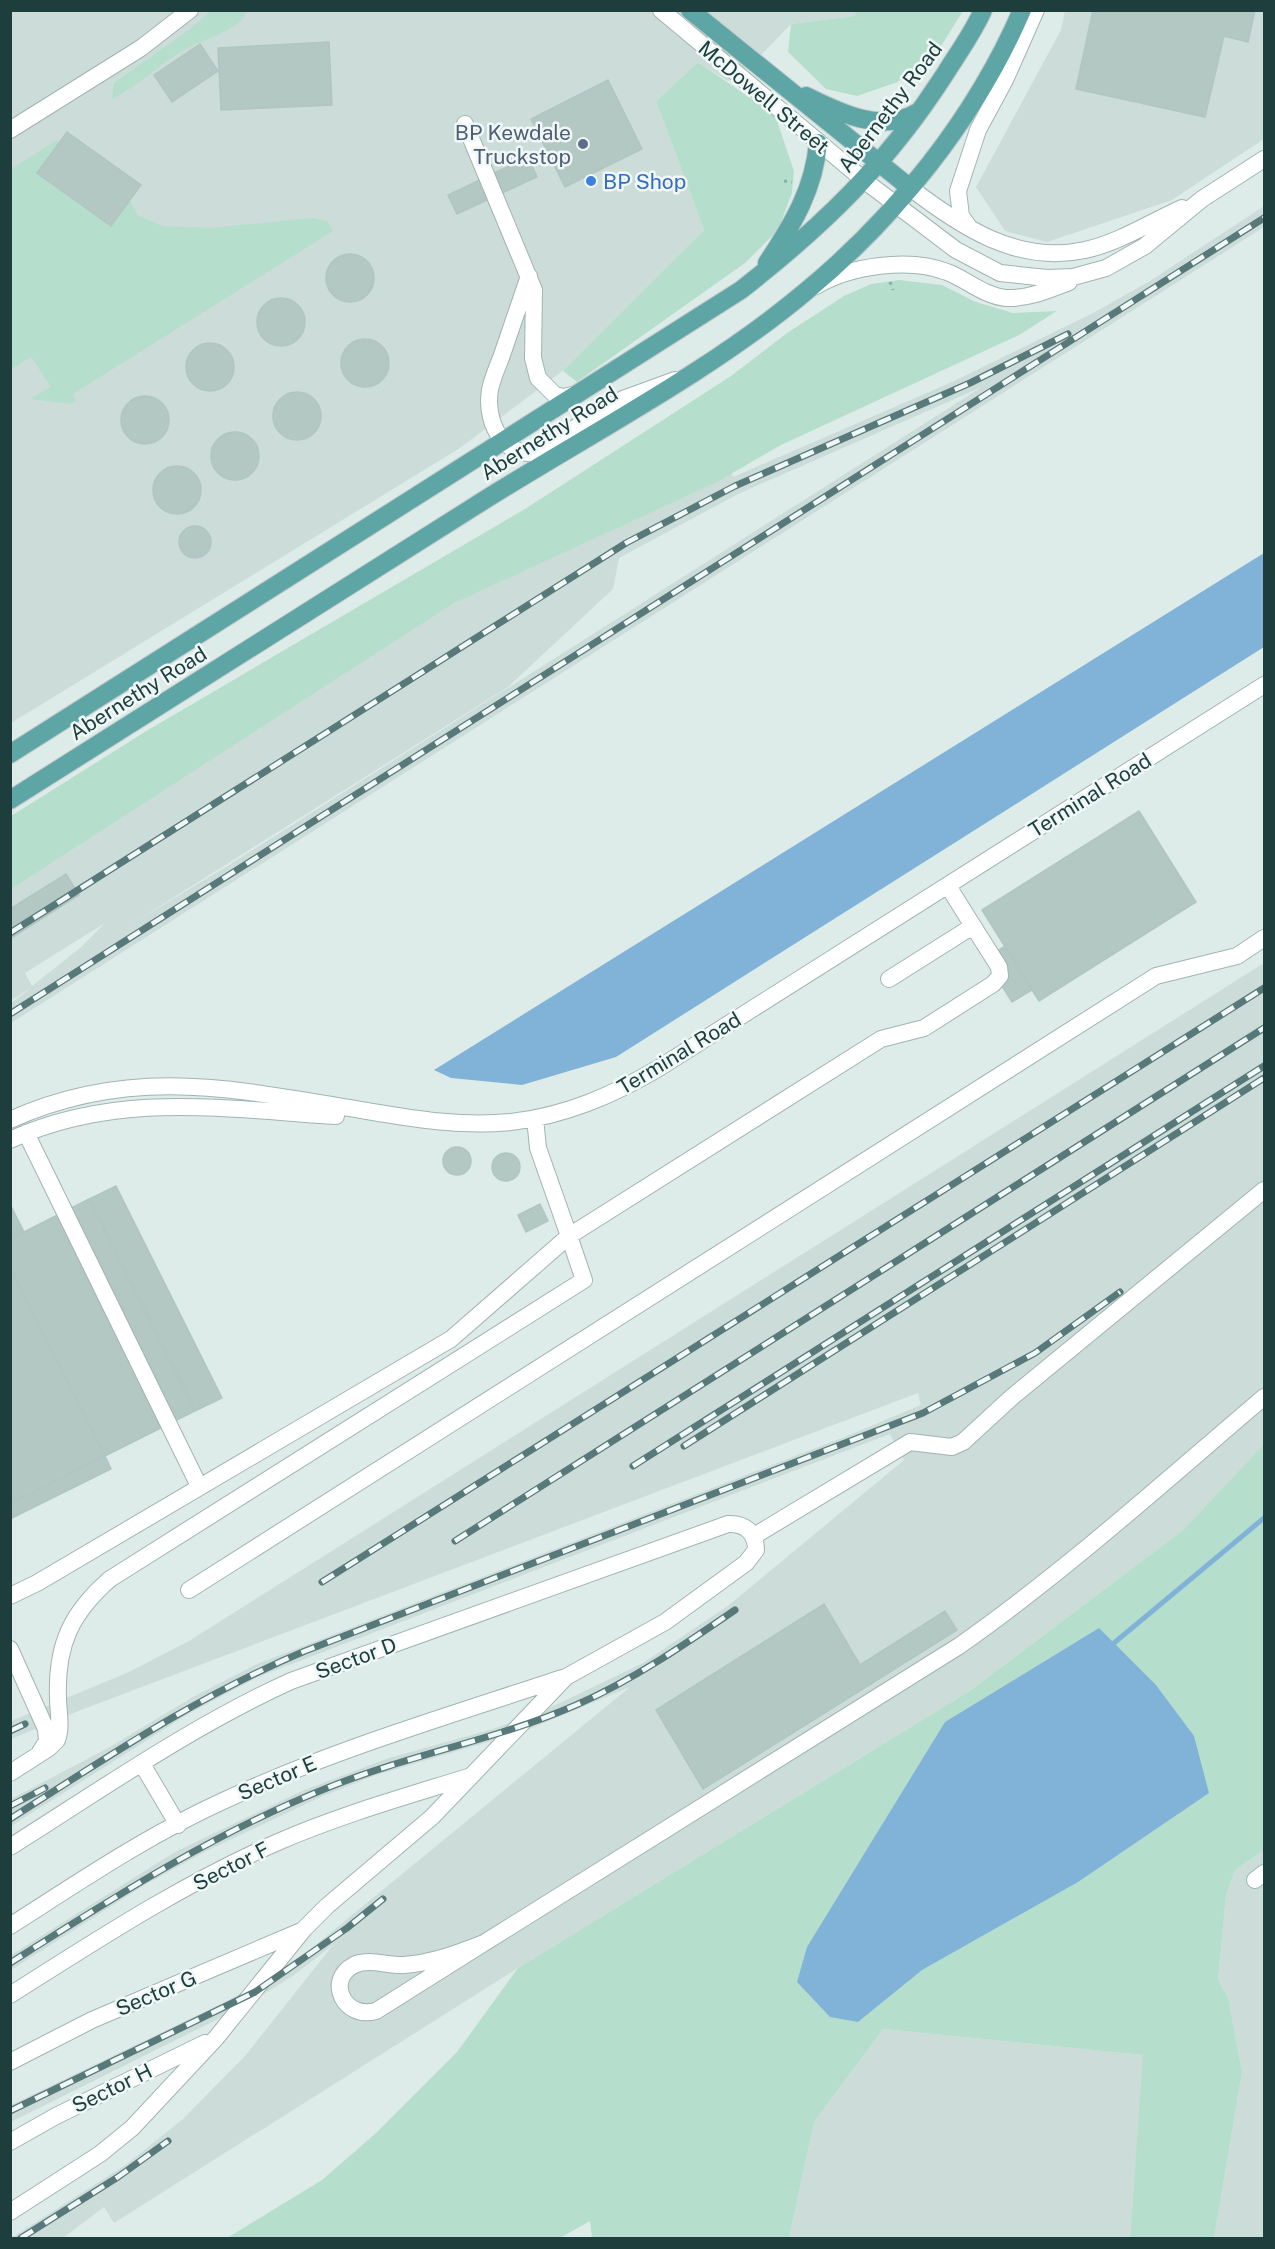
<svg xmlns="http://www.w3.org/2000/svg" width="1275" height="2249" font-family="'Public Sans',sans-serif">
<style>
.built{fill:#ccdcd9;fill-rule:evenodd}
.green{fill:#b5dfcc}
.water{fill:#80b3d7}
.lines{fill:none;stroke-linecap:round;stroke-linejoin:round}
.stream{stroke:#80b3d7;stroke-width:5}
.building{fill:#b3c7c3;stroke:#b0c6c3;stroke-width:1.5}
.minor-casing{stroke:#a1b4b2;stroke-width:18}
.major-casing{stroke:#c0c9c9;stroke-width:20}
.path{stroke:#7bb3b0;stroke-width:3;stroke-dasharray:3 4.5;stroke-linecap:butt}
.minor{stroke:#fff;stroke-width:16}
.major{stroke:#5ea5a6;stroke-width:18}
.rail-casing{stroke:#587979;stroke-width:7}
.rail{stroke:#eff8f6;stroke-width:4.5;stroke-dasharray:14;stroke-linecap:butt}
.service-dot{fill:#5c6f8a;stroke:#eff8f6;stroke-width:2}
.shop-dot{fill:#3f7fe0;stroke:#eff8f6;stroke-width:2}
.labels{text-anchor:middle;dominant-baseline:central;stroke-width:5;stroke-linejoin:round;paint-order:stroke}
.street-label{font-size:21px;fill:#1e3d3d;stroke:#eff8f6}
.service-label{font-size:21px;fill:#4e5e75;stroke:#eff8f6;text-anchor:end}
.shop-label{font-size:21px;fill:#366cbe;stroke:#eff8f6;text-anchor:start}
</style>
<rect width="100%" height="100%" fill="#deece9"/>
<path class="built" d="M11,11H858L854,16L791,24L761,55L728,81L698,62L656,101L704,230L576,361L460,448L11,723Z
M1065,11H1264V139L1172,200L1047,242L1005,231L976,187L1061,30Z
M1264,206V227L11,1023V1003L31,988L11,1000L10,831L705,397L733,477L952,382L1095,312L1150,281ZM982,387L229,865L130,925L508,687L613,589L619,558L738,494ZM105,923L80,948L32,986L25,973Z
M1264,963V1444L1182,1531L968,1692L518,1968L114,2223L104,2207L63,2238H11L127,2164L183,2119L245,2056L333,1945L294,1975L248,2004L11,2122V2105L229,2000L307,1952L630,1687L522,1732L376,1775L323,1796L206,1851L143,1886L11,1970V1955L175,1852L302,1791L389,1758L493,1729L543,1711L643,1663L729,1605L904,1460L890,1434L835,1455L258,1677L190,1713L11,1826V1799L110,1747L191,1698L257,1664L852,1434L921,1405L918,1393L81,1710L11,1739V1721L129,1672L189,1641Z
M1264,1850V2238H1214L1242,2072L1228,1997L1218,1980L1226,1896L1235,1870Z
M883,2029L1144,2055L1130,2238H789L814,2122Z"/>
<path class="green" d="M858,10H963V11L930,64L895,83L857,96L826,89L788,52L791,24L854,16Z
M211,11H248C237,32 206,38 186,49C159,64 139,86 112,99L114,83L190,29Z
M698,62L775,115L794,171L792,193L778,230L745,263L577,382L563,371L704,230L656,101Z
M57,140L59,143L38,173L111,226L130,200L137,215L163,226L210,228L312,218L327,221L333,231L73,394L76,401L70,404L30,399L51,387L31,357L11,369V169Z
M899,280L942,285L976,302L1013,313L1057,311L1019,335L781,445L717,482L454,603L11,889V816L148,730L525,509L731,376L787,333L844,296L871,284Z
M1264,1444V1850L1235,1870L1226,1896L1218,1980L1228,1997L1242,2072L1214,2238H1130L1143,2055L883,2029L814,2122L789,2238H592L590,2221L560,2238H227L322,2180L376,2133L457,2052L518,1968L968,1692L1182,1531Z"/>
<path class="water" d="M1264,553V647L616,1057L522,1085L451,1078L434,1070Z
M1099,1628L1156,1685L1194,1736L1209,1793L1078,1882L922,1970L858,2022L830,2017L797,1982L807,1947L945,1722Z"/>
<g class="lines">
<path class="stream" d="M1114,1643L1264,1518"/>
</g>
<path class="building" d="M1093,10H1255L1248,42L1224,36L1205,117L1076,89Z
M329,42L332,105L221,110L218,48Z
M200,44L218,71L172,102L154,75Z
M608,80L642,149L565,187L531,119Z
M67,132L141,185L111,226L37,173Z
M528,157L537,177L457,214L448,195Z
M326 278a24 24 0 1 1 48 0a24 24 0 1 1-48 0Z
M257 322a24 24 0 1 1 48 0a24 24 0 1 1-48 0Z
M341 363a24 24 0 1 1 48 0a24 24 0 1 1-48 0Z
M186 367a24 24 0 1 1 48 0a24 24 0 1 1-48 0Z
M273 416a24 24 0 1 1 48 0a24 24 0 1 1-48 0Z
M121 420a24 24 0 1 1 48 0a24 24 0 1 1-48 0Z
M211 456a24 24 0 1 1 48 0a24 24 0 1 1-48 0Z
M153 490a24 24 0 1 1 48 0a24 24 0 1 1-48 0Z
M179 542a16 16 0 1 1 32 0a16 16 0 1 1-32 0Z
M1139,811L1196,902L1039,1001L982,910Z
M66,874L79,895L10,939V909Z
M1005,946L1032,990L1012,1002L985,959Z
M443 1161a14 14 0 1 1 28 0a14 14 0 1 1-28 0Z
M492 1167a14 14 0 1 1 28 0a14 14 0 1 1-28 0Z
M116,1186L222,1398L195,1411L89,1199Z
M89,1199L195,1411L105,1456L10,1267V1239Z
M540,1204L548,1221L526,1232L518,1215Z
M12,1208L24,1232L10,1239V1209Z
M10,1267L105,1456L10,1504Z
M105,1456L111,1469L10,1519V1504Z
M824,1604L860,1665L945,1611L957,1630L703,1789L656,1710Z"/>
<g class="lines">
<g class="minor-casing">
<path id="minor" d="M661,10L865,181L956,250L1000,273L1047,278L1073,277L1106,268L1145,246L1202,199L1264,159
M465,124L534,290L533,358L538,378L555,395L562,397L578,394
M10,130L141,48L190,10
M909,187C960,226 1017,265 1085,250C1118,243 1151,222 1182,208
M969,227L961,216L958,191L978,130L1005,80L1036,10
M529,276C520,302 511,328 502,355C498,366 492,378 490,390C485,418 500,455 533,453L623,399L675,380
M816,286C850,266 909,257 947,272C966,279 984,296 1006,298C1028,299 1048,290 1069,282
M889,979L973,926L948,886
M10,1120C134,1064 239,1090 367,1111C415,1119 462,1127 511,1122C565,1116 613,1095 659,1068L1264,685
M26,1133L199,1486
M10,1140C118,1091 223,1109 336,1116
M754,1536L910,1442L952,1447L963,1442L1012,1397L1264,1190
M189,1590L1156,976L1237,956L1264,938
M10,1596L37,1583L451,1339L569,1236L538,1148L535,1118
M10,1649L46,1729L47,1741L40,1752
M142,1764L178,1825
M10,1773L49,1748L57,1740C62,1727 58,1711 58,1698C56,1645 71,1613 110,1579L584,1280L569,1236L881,1039L924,1028L993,984L1000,976L999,967L973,926
M10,1847C102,1789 192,1726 291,1681L728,1524C745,1523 756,1533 756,1550L746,1563L665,1622L566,1677L432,1817L327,1906L304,1929L216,2038L132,2128L100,2154L10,2212
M1255,1880L1264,1873
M10,1926C79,1882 148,1835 223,1801C332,1750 448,1716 562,1678
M484,1943L959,1646C1067,1570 1164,1482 1264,1397
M484,1943L376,2011C344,2020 325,1980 354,1965C369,1958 388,1966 404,1965C433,1963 458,1953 484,1943Z
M10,1995C97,1940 184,1883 278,1842C340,1815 404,1797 468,1777
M10,2062L92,2020L301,1931
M10,2142L56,2116L205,2043"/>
</g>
<g class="major-casing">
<path id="major" d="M690,10L909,187
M806,96C840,113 882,134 918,112
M767,263C793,224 814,189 818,143
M10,754L741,290C824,225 888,163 945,74C958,53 973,33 983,10
M10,800C165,702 320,604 475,506C582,438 707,374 804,293C895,218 975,119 1022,10"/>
</g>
<path class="path" d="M784,181L792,182
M890,282L893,290"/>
<use href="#minor" class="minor"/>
<use href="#major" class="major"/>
<g class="rail-casing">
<path id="rail" d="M10,933L626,543L735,486L970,383L1068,334
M10,1014L1264,218
M684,1446L1264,1078
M633,1466L1264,1066
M455,1541L1264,1028
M322,1582L1264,988
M10,1731L25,1724
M10,1806L45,1788
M10,1819C106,1758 199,1695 305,1651L923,1413L1035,1353L1120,1292
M10,1963C113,1898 214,1833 327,1788C408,1755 496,1740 576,1705C633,1680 684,1645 735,1610
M10,2111L255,1992L347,1928L383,1899
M21,2238L118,2177L168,2141"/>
</g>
<use href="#rail" class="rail"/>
</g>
<circle class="service-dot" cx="583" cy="144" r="6"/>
<circle class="shop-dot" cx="591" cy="181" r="6"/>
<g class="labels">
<g class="street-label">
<text transform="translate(764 97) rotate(40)">McDowell Street</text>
<text transform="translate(890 107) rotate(-53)">Abernethy Road</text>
<text transform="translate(549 433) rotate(-32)">Abernethy Road</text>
<text transform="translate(138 693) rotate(-32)">Abernethy Road</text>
<text transform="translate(1090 795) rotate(-32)">Terminal Road</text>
<text transform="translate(679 1053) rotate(-31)">Terminal Road</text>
<text transform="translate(356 1658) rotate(-20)">Sector D</text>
<text transform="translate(277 1778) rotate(-23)">Sector E</text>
<text transform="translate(231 1866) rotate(-27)">Sector F</text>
<text transform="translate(156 1993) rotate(-23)">Sector G</text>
<text transform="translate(112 2088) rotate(-26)">Sector H</text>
</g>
<g class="service-label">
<text x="571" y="132">BP Kewdale<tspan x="571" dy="24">Truckstop</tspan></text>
</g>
<g class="shop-label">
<text x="603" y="181">BP Shop</text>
</g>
</g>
<rect width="1275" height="2249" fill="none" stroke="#1e3d3d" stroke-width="24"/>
</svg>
